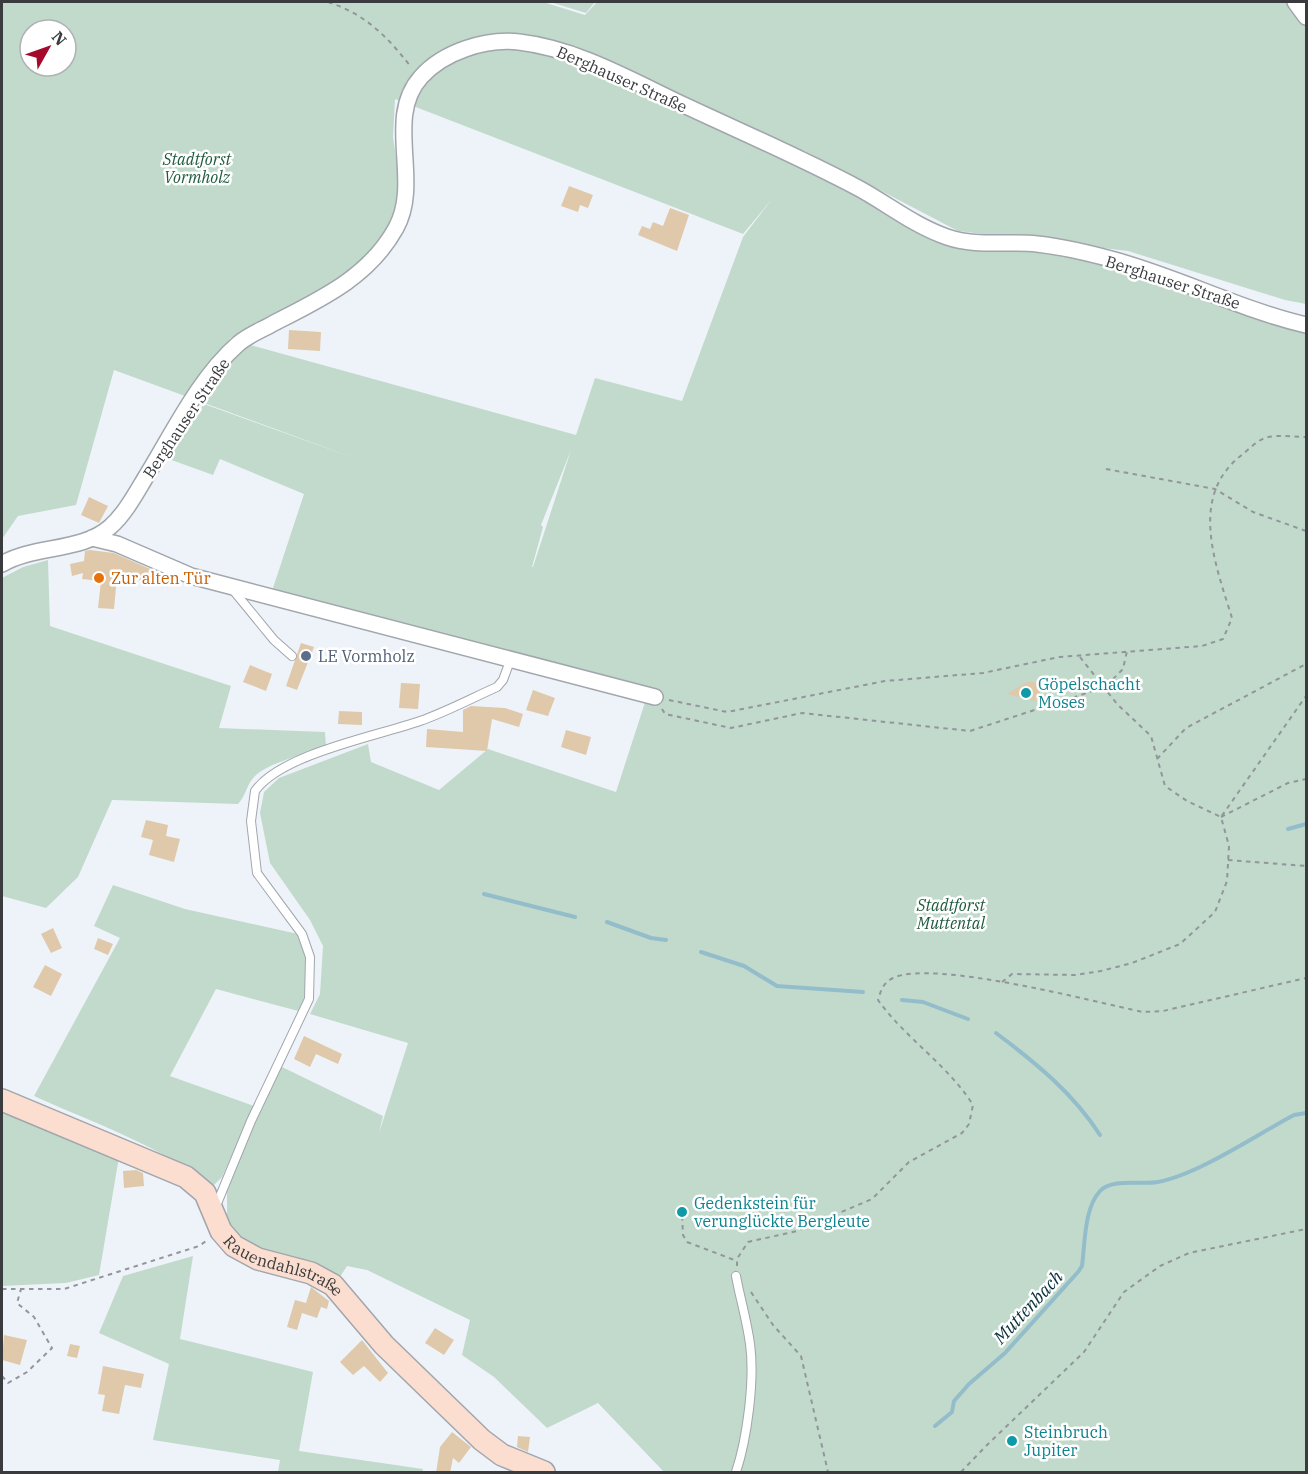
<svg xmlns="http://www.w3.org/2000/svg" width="1308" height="1474" font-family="'IBM Plex Serif',serif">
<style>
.green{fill:#c2dacb;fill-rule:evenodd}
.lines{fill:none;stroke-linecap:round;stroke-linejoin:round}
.stream{stroke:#93bdcb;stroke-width:4}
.building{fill:#dfc9aa}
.lane-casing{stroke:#a1a6ad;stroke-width:10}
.street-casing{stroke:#a1a6ad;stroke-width:18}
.secondary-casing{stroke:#a1a6ad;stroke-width:24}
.path{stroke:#92969b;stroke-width:2;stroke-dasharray:4.5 4.5;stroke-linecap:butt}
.lane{stroke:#fff;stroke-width:8}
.street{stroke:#fff;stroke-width:15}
.secondary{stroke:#fcded0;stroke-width:21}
.food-dot{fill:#e8710a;stroke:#fff;stroke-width:2}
.service-dot{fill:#5c6f8a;stroke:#fff;stroke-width:2}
.culture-dot{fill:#0f9aa8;stroke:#fff;stroke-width:2}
.labels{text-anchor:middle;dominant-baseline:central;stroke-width:5;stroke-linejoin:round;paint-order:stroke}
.street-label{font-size:16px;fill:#393b3e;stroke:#fff}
.park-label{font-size:16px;font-style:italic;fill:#1e5a3c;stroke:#fff}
.food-label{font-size:16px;fill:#c56008;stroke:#fff;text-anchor:start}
.service-label{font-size:16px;fill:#4e5e75;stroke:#fff;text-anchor:start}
.culture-label{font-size:16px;fill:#0d838f;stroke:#fff;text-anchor:start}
.water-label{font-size:18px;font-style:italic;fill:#08313c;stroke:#fff}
</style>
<rect width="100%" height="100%" fill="#eef3fa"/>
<path class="green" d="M2,2H543L585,15L597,2H1306V304L1285,300L1128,251L958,231L803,150L799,163L880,206L949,247L1038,248L1117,268L1306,331V1472H664L598,1403L547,1428L494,1377L462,1355L470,1320L367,1270L347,1266L340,1277L315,1266L251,1245L238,1237L227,1224V1188L280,1066L383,1116L379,1133L408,1043L310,1014L320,994L323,946L310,920L270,863L260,813L264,792L279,778L368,744L371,762L439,790L488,749L616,792L649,690L555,662L271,594L304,494L220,459L213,475L166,458L204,404L357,459L114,370L76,505L18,516L2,539ZM30,30H66V66H30ZM395,99L743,234L772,199L743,237L682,401L595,378L576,435L229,339L348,275L389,230L402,196L393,137ZM571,450L533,567H532L543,527L541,525Z
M550,2H595L586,13Z
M48,560L50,626L231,686L219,728L325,732L326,747C307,754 269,762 255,776C247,783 246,796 238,804L112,800L78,877L46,908L2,896V578L23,567Z
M113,885L185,909L298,934L310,952L302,1012L216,989L170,1076L254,1106L222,1177L212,1187C162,1146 93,1123 34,1096L120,938L94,926Z
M2,1108L119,1157L99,1275L66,1283L2,1286Z
M193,1256L180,1339L313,1372L299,1451L423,1469L422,1472H278L280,1460L153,1440L169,1364L99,1333L123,1276Z"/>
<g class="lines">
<path class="stream" d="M1288,829L1306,824
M484,894L575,917
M607,922L651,938L666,940
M701,952L744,966L777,986L863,992
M902,1000L923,1002L968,1019
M996,1033C1036,1063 1073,1093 1100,1135
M935,1426L952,1412L954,1401L969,1384L1005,1353L1078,1272L1082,1266C1085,1244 1084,1208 1100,1191C1112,1178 1142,1185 1158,1182C1199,1174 1256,1135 1294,1115L1306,1113"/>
</g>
<path class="building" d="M569,186L593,195L588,208L580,205L578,212L561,206Z
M670,208L689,215L677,251L638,235L642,226L650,229L653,222L663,226Z
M289,330L321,332L320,351L288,349Z
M89,497L108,506L99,523L81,515Z
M90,550L114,553L157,572L155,582L117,577L114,609L98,608L101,581L82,579L83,573L72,576L70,564L84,561L85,551Z
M301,643L314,647L297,690L286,686Z
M250,665L272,674L266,691L243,682Z
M1027,682H1035L1040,688V696L1035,701L1007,694Z
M401,683L420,684L418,709L399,708Z
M533,690L555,698L548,716L526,710Z
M471,706L505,708L523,714L519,727L492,719L487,751L426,747L427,729L463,732V710Z
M339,711L362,712V725L338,724Z
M566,730L591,737L586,755L561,747Z
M146,820L168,825L166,836L180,839L174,862L149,855L153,840L141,837Z
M53,928L62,948L51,953L41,934Z
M98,938L113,944L108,955L94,949Z
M45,965L62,974L51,996L33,987Z
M304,1036L342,1054L338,1064L316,1054L310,1067L294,1059Z
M136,1170L143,1173L144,1186L124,1188L123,1171Z
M311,1287L329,1301L327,1309L321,1307L317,1318L302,1313L297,1330L287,1327L295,1300L306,1303Z
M435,1328L454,1340L444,1355L425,1343Z
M4,1335L27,1340L20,1365L2,1360Z
M362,1340L388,1373L380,1382L364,1366L353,1375L340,1362Z
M70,1344L80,1346L77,1358L67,1356Z
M103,1366L144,1374L141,1388L125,1385L119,1414L102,1411L105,1395L98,1394Z
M452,1432L471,1447L459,1463L453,1458L450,1473H436L440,1447Z
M518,1436L530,1437L528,1452L517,1447Z"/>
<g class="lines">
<g class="lane-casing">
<path id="lane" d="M233,590L274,640L292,656
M216,1206L251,1121L309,999L310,957L302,934L257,873L251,821L255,791C281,754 377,736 420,721C446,712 472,698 497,687L503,680L511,658
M736,1472C747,1439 755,1380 750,1344C747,1321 740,1298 736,1276"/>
</g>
<g class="street-casing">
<path id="street" d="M1295,2L1306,17
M92,538L117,544L191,576L655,697
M2,564C34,545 82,552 110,527C124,515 135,495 144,480C172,435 198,379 238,344C248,335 262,330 274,323C321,299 369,277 396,228C422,181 384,118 421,77C443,52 486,38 519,42C579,49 634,82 688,107C746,134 804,159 860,189C889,205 915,226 947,237C975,247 1007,241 1037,244C1064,247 1093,254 1118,261C1182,279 1242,310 1306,325"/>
</g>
<g class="secondary-casing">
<g id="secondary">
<path id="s1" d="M2,1100L186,1177L205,1193L221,1231L234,1246L258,1259L311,1273L333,1285L384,1345L482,1440L502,1455L544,1472"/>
</g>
</g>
<path class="path" d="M328,2C365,14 387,36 411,67
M1106,469L1215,489L1253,512L1306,531
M1080,657L1117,704L1151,736L1165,786L1187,801L1221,817
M669,700L727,712L885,681L983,673L1059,657L1202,646L1223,639L1232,618C1215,563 1188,495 1243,454C1249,449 1258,440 1265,438C1277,434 1294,437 1306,437
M662,709L665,714L731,728L802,713L970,731L1105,687L1123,669L1127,651
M1157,759L1186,728L1306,664
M1221,817L1288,783L1306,779
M1228,860L1306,866
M1002,982L1012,974L1075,975L1101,971L1132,963L1180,944L1215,912L1227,881L1229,846L1221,817L1306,696
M682,1214L685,1212L683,1209L679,1211L682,1214L683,1235L687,1242L737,1261
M2,1261V1271
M737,1266V1259L748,1242L797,1231L872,1199L909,1162L962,1133L969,1124L973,1105C948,1065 906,1039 878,1000C881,990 883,983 893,978C933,959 1094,1002 1143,1012L1163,1011L1306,978
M2,1289H64L199,1246L206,1241
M751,1292L773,1325L801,1356L828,1472
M2,1376L8,1383L27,1372L52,1348L34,1317L17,1303L21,1289
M961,1472L987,1445L1084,1352L1124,1292L1160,1266L1189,1253L1306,1229"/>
<use href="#lane" class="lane"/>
<use href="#street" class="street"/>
<use href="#secondary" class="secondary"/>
</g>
<circle class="food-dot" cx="99" cy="578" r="6"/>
<circle class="service-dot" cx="306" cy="656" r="6"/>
<g class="culture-dot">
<circle cx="1026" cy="693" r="6"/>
<circle cx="682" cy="1212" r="6"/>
<circle cx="1012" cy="1441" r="6"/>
</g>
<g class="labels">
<g class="street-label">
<text transform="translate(622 79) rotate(24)">Berghauser Straße</text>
<text transform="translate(1173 282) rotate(18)">Berghauser Straße</text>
<text transform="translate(186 418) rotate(-56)">Berghauser Straße</text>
<text stroke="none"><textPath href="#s1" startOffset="339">Rauendahlstraße</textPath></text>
</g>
<g class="park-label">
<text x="197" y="159">Stadtforst<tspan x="197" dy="18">Vormholz</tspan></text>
<text x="951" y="905">Stadtforst<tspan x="951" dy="18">Muttental</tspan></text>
</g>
<g class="food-label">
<text x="111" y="578">Zur alten Tür</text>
</g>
<g class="service-label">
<text x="318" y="656">LE Vormholz</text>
</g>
<g class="culture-label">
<text x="1038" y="684">Göpelschacht<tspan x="1038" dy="18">Moses</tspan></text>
<text x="694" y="1203">Gedenkstein für<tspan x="694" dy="18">verunglückte Bergleute</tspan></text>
<text x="1024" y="1432">Steinbruch<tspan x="1024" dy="18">Jupiter</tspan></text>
</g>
<g class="water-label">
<text transform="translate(1028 1307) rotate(-47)">Muttenbach</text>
</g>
</g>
<rect width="1308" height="1474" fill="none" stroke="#393b3e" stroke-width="6"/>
<g transform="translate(48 48) rotate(50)"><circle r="28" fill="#ffffff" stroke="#b0b1b2" stroke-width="1.5"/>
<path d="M0-4.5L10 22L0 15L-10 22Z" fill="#a50a2c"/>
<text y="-9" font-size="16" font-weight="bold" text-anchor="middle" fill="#393b3e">N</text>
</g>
</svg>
